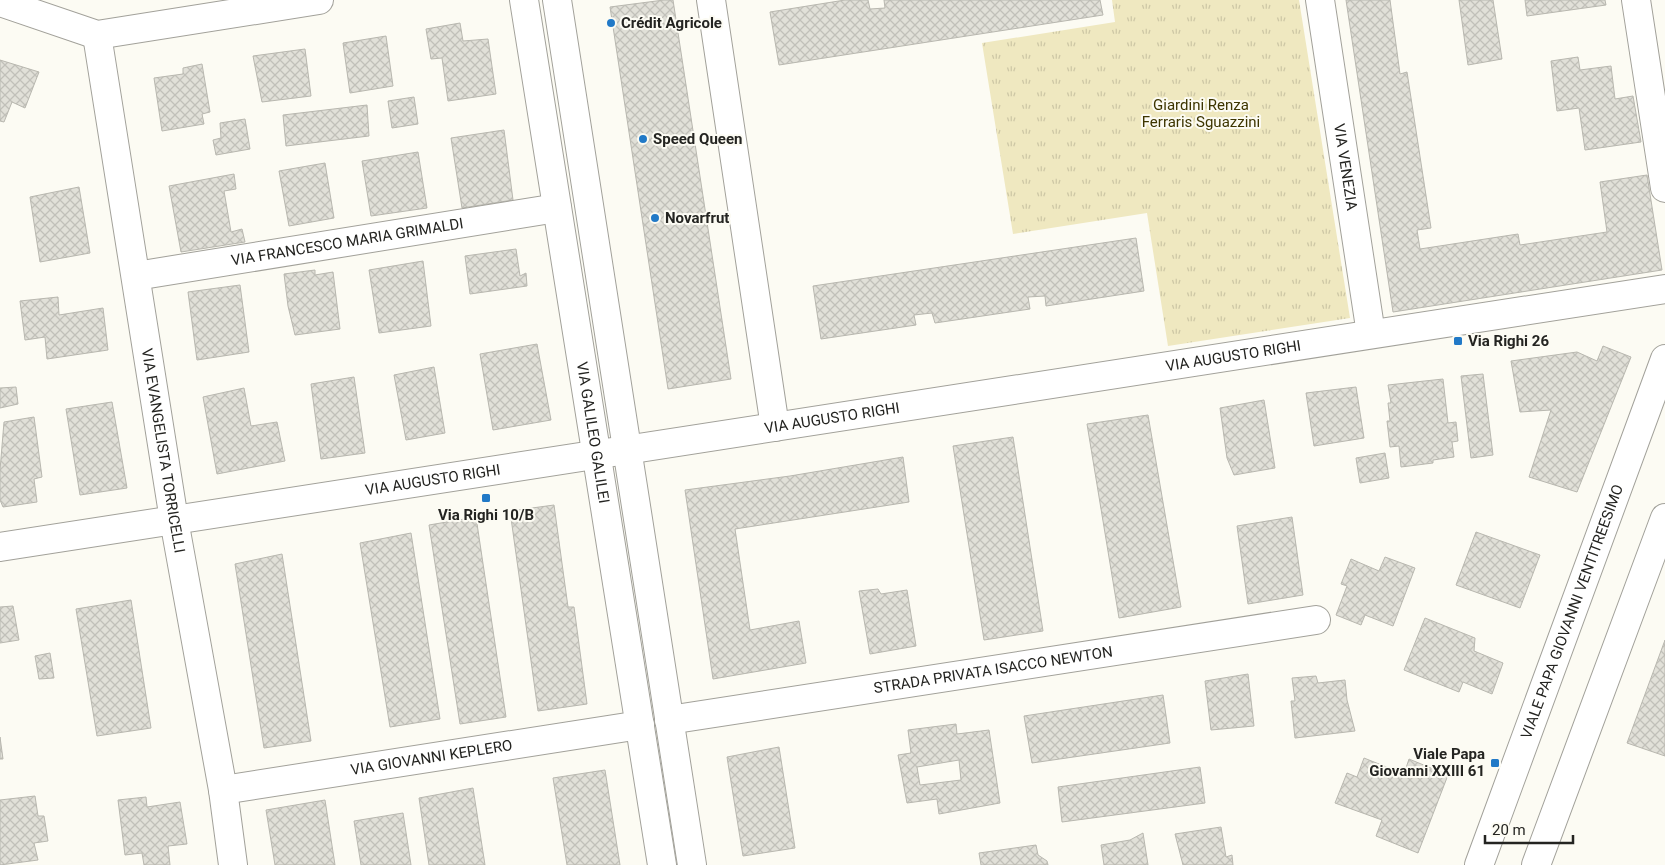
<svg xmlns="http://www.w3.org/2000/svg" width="1665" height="865" font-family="Roboto,sans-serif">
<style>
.grass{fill:url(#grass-tufts)}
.building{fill:url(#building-cross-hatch);stroke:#b8b7af;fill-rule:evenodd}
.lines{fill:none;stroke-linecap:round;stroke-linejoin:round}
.minor-casing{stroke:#a2a19a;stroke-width:30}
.tertiary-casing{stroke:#a2a19a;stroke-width:30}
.minor{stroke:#fff;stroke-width:28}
.tertiary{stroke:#fff;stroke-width:28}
.poi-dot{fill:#2179c7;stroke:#fcfbf3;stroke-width:2}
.labels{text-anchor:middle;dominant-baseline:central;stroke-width:4;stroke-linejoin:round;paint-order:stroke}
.poi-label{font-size:15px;font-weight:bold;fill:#242421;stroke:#fcfbf3;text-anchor:start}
.park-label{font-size:15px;fill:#3d3500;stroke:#fcfbf3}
.street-label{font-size:15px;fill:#242421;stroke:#fcfbf3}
</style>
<defs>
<pattern id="grass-tufts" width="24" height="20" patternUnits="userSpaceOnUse" patternTransform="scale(1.25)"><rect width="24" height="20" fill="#efe8c0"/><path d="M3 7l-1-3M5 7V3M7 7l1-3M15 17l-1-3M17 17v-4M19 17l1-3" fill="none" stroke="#cdc7a5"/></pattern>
<pattern id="building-cross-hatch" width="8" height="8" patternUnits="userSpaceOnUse" patternTransform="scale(1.25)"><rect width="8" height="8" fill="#e1e0d8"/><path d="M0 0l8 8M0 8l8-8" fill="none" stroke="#c1c0b9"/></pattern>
</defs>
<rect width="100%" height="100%" fill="#fcfbf3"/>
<path class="grass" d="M1112,0H1299L1350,318L1168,346L1147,213L1013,234L982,43L1115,22Z"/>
<path class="building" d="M664,0H673L731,379L668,389L610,7Z
M845,0H868L870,9L885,8L884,0H1100L1103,15L779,65L770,12Z
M1346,0H1390L1400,74L1407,72L1431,228L1417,230L1420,249L1518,234L1520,245L1607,232L1600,182L1647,175L1662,270L1393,312Z
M1459,0H1493L1502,59L1468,65Z
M1525,0H1605L1606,5L1527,16Z
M460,23L463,41L488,39L496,94L448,101L442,58L431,59L426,29Z
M386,36L393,86L350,93L343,43Z
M305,49L311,96L262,102L253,56Z
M1578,57L1580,70L1611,66L1615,99L1633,96L1641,142L1585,150L1579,108L1557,111L1551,61Z
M0,60L39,72L25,108L12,102L4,122L0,121Z
M202,64L210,112L202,114L204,124L162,131L154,78L183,74V68Z
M414,97L418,124L392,128L388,101Z
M367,105L369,136L286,146L283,115Z
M245,119L250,149L216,155L213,140L221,138L220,123Z
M504,130L513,200L462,208L451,138Z
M418,152L427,208L371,216L362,161Z
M325,163L334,218L289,226L279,171Z
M234,174L236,189L224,191L231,232L242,229L245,242L181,252L169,186Z
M79,187L90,253L40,262L30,197Z
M1136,238L1144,291L1046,306L1045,296L1028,297L1030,309L935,323L932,313L914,315L916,325L821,339L813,286Z
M516,249L520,276L526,273L527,286L470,294L465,256Z
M423,261L431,326L379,333L369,270Z
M315,270V275L333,272L340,329L295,335L288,306L284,274Z
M240,285L249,352L197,360L188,292Z
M58,297L59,315L103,308L108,350L47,359L45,337L25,340L20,301Z
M537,344L551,420L493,430L480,354Z
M1603,346L1631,357L1577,492L1529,477L1551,410L1520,412L1511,361L1577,352L1597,361Z
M434,367L445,433L406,440L394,375Z
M1483,374L1493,455L1471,458L1461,376Z
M354,377L365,453L321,459L311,384Z
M1443,379L1448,423L1456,422L1458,441L1452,442L1454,457L1433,460V463L1401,467L1399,446L1390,447L1387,421H1390L1388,403H1391L1388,385Z
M16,387L18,404L0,408V388Z
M1356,387L1364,438L1314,446L1306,393Z
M244,388L251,426L277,422L285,461L217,474L203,397Z
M1264,400L1275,468L1234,475L1227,458L1220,408Z
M112,402L127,488L80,495L66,409Z
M1148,415L1181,607L1119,618L1087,424Z
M34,417L42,477L34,479L37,502L3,507L0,500V470L4,422Z
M1013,437L1043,631L984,640L953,446Z
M1385,453L1389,478L1360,483L1356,458Z
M903,457L909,502L735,529L750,630L799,621L806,663L713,679L685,490L790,476Z
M554,505L568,607H574L587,704L538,711L510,511Z
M476,517L506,717L460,724L429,525Z
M1292,517L1303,595L1248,604L1237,526Z
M1476,532L1540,555L1520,608L1456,585Z
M411,533L440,719L390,727L360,543Z
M282,554L311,741L264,748L235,564Z
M1385,557L1415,568L1393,626L1365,615L1361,625L1336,615L1347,586L1341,584L1351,559L1379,571Z
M878,589L881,594L907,590L916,646L870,654L859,591Z
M131,600L151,728L97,736L76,609Z
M13,606L19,640L0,643V607Z
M1425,618L1475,638L1474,651L1503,663L1492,694L1463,682L1459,692L1404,670Z
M1665,640V756L1627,743Z
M50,653L54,678L39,679L35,656Z
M1248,674L1254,726L1211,730L1205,681Z
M1316,676L1318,683L1345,680L1347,700L1355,731L1295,738L1291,701H1295L1292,678Z
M1163,695L1170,743L1032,763L1024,716Z
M956,724L957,734L989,730L1000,803L939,814L937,799L907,803L898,755L911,753L908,730ZM959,760L961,780L920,785L917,767Z
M0,737L3,759H0Z
M779,747L795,848L743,856L727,757Z
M1364,758L1404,774L1409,759L1448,775L1418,853L1376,836L1382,820L1335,803L1347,773L1357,777Z
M1200,767L1205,803L1062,822L1058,787Z
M605,770L620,865H567L553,778Z
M473,788L485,865H429L419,798Z
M35,796L38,816H44L48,841L34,843L38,860L0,865V800Z
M146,797L147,807L180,802L187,844L168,846L170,865H144L142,853L125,855L118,800Z
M325,800L335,865H275L266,810Z
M403,813L411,865H361L354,821Z
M1221,827L1226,857L1232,855L1233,865H1183L1175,834Z
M1143,833L1148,865H1104L1101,845L1130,840Z
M1036,845L1038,855L1047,861L1048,865H981L979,853Z"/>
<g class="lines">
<g class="minor-casing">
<g id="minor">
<path d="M711,0L775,427"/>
<path id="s1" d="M1320,0L1371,334"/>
<path d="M1636,0L1665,188"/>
<path d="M0,2L97,35L319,0"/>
<path id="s2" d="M97,35L174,520L223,790L233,865"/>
<path id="s3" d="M136,276L557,208"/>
<path id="s4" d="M0,547L1665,289"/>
<path id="s5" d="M669,720L1316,620"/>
<path id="s6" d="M223,790L640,725"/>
</g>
</g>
<g class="tertiary-casing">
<g id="tertiary">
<path id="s7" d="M524,0L662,865"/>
<path d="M557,0L692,865"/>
<path id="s8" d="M1479,865L1665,359"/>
<path d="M1536,865L1665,518"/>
</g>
</g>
<use href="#minor" class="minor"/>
<use href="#tertiary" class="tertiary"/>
</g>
<g class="poi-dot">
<circle cx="611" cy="23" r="5"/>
<circle cx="643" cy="139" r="5"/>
<circle cx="655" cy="218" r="5"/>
<rect x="1453" y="336" width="10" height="10" rx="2.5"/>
<rect x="481" y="493" width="10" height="10" rx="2.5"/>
<rect x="1490" y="758" width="10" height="10" rx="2.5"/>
</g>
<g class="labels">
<g class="poi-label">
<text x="621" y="23">Crédit Agricole</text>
<text x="653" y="139">Speed Queen</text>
<text x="665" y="218">Novarfrut</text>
<text x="1468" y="341">Via Righi 26</text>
<text x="486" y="515" text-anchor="middle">Via Righi 10/B</text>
<text x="1485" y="754" text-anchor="end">Viale Papa<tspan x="1485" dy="17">Giovanni XXIII 61</tspan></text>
</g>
<g class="park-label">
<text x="1201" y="105">Giardini Renza<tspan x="1201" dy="17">Ferraris Sguazzini</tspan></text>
</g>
<g class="street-label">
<text stroke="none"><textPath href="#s1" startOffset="169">VIA VENEZIA</textPath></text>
<text stroke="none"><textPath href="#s3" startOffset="214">VIA FRANCESCO MARIA GRIMALDI</textPath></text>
<text stroke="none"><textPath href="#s4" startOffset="1248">VIA AUGUSTO RIGHI</textPath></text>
<text stroke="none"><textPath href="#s4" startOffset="842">VIA AUGUSTO RIGHI</textPath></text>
<text stroke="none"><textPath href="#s7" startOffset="438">VIA GALILEO GALILEI</textPath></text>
<text stroke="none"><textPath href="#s2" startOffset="421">VIA EVANGELISTA TORRICELLI</textPath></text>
<text stroke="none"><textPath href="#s4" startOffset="438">VIA AUGUSTO RIGHI</textPath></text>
<text stroke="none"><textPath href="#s8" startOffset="270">VIALE PAPA GIOVANNI VENTITREESIMO</textPath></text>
<text stroke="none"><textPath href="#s5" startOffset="328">STRADA PRIVATA ISACCO NEWTON</textPath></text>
<text stroke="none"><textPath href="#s6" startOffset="211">VIA GIOVANNI KEPLERO</textPath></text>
</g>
</g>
<path d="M1485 835v8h88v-8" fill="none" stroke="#242421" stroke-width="2.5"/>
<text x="1492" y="835" font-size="15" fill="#242421" stroke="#fcfbf3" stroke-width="4" paint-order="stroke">20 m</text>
</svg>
